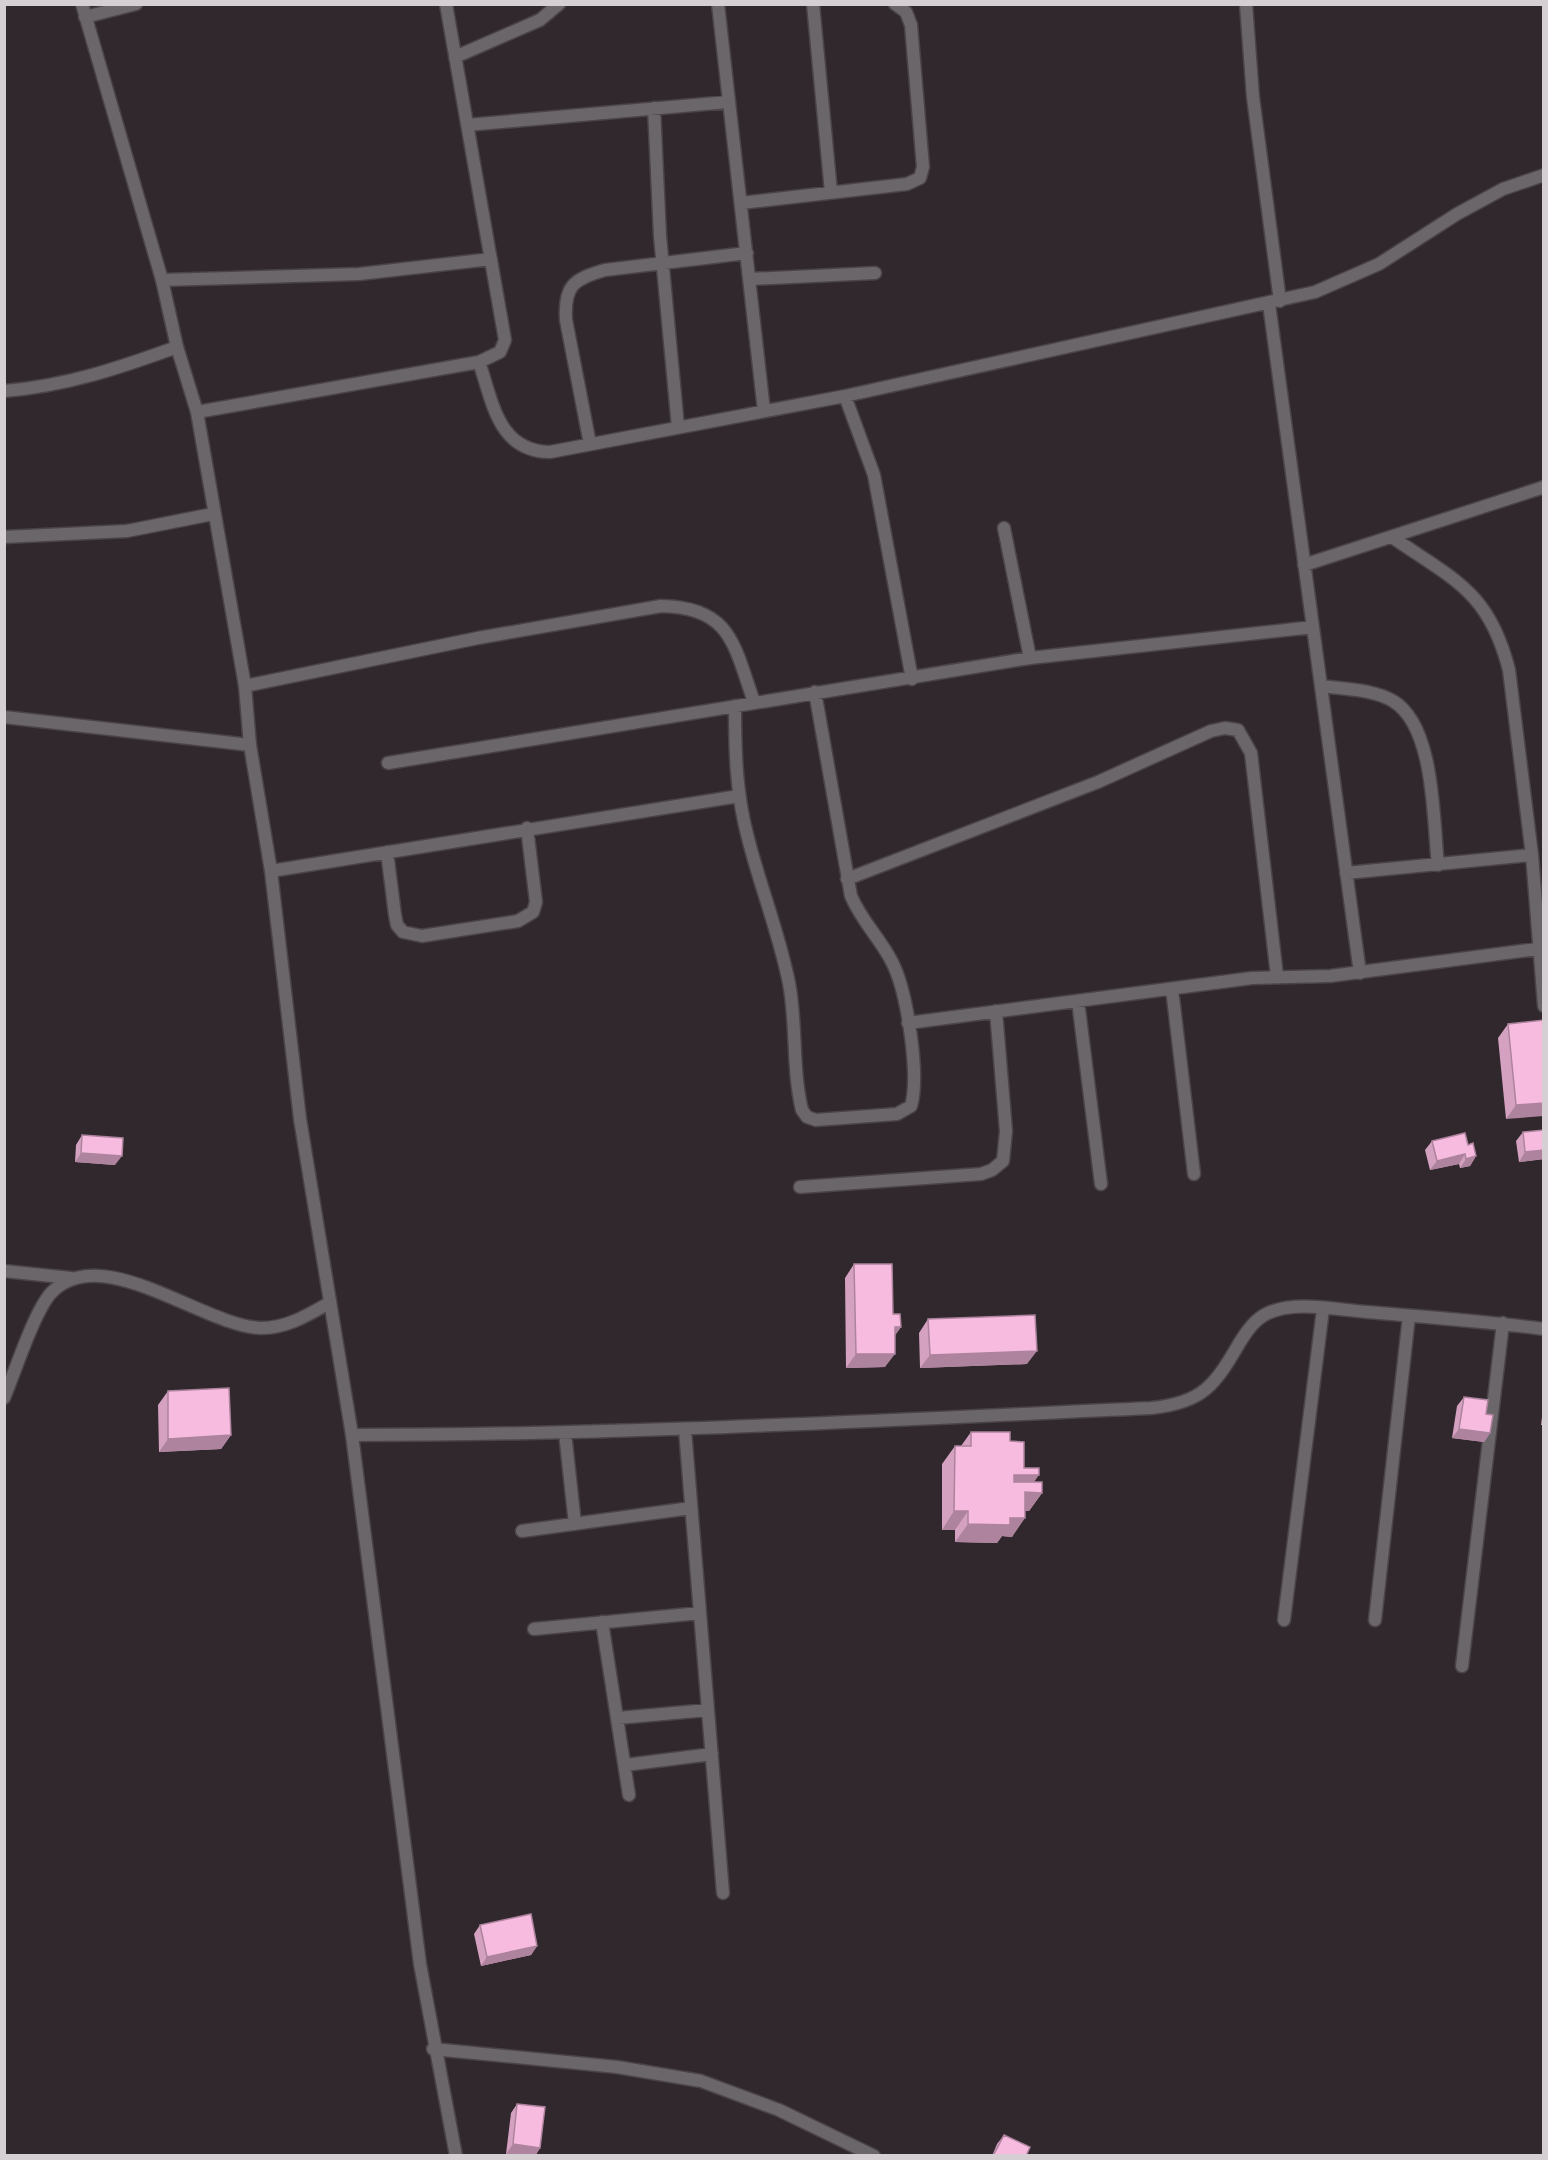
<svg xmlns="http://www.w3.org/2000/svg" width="1548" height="2160" font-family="Manrope,sans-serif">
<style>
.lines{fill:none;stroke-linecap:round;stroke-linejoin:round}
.minor-casing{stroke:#4a4348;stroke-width:15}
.tertiary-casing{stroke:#4a4348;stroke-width:15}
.minor{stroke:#6b6669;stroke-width:12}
.tertiary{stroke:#6b6669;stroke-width:12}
.wall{fill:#d4a1c1}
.shaded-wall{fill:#ad839d}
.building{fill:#f7bbe0;stroke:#ad839d;stroke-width:1.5}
</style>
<rect width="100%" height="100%" fill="#30282d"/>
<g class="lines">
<g class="minor-casing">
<path id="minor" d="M718,4L764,411
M813,4L831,192
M1246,4L1253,97L1280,301
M85,17L136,4
M455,57L540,20L559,4
M654,108L660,236L678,427
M467,125L728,102
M741,203L907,184L920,178L923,167L911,25L906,12L895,4
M750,279L875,273
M162,280L359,274L491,259
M1269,304L1360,973
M479,362C493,403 498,451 550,452L845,396L1315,292L1379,264L1457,214L1503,189L1544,175
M4,391C66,386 119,368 177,347
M845,396L874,475L912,679
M197,412L479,362L500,352L505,340L446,4
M590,444L566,320C564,286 573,279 605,270L747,253
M1004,528L1030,658
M4,537L127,531L213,514
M1392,537C1454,580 1489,591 1509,670L1532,855L1544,1006
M1304,565L1544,487
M245,686L478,638L661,606C731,607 734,645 754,702
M1321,686C1343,689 1373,689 1393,701C1435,726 1433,820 1438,865
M735,706C735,751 736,794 748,838C760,886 779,933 789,983C797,1025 792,1069 802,1110L807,1117L816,1120L897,1114L911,1106C920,1075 907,991 892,962C880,938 862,922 851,896L815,692
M4,717L250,745
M388,763L1030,658L1313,627
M387,852L395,915L397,925L403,932L422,936L518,921L533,912L536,902L527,828
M271,871L739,796
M1346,873L1532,855
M847,879L1098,782L1211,731L1225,728L1238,730L1251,753L1277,976
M1172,989L1194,1174
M1078,1001L1101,1184
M908,1023L1252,978L1330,976L1544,948
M800,1187L981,1174L992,1170L1003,1161L1006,1131L996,1011
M4,1271L71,1278
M4,1398C15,1372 34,1312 51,1293C102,1240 202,1326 261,1328C287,1328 308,1315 329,1303
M685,1430L723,1893
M565,1433L575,1524
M352,1435C619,1435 885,1420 1151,1408C1203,1403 1215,1385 1240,1342C1247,1331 1255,1319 1268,1313C1296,1300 1337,1310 1367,1312C1426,1317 1485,1321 1544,1329
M522,1531L691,1508
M1284,1620L1323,1309
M1375,1620L1409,1316
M602,1622L629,1795
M534,1629L700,1613
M1462,1666L1503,1323
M618,1718L708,1710
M625,1765L712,1754
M433,2049L617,2067L701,2081L779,2110L874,2156"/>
</g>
<g class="tertiary-casing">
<path id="tertiary" d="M82,4L162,280L177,347L197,412L245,686L250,745L271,871L300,1119L352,1435L420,1964L456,2156"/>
</g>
<use href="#minor" class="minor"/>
<use href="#tertiary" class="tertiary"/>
</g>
<path class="wall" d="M1508,1024L1544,1103L1506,1119L1498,1038Z
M1544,1130V1159L1519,1162L1516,1141L1523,1132Z
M82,1135L115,1165L75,1162L76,1145Z
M1432,1141L1468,1145L1476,1156L1470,1166L1460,1168L1459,1164L1430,1170L1425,1150Z
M854,1264L893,1314L901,1327L895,1335L885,1367L846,1368L845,1278Z
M928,1319L1027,1364L920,1368L919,1333Z
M168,1391L231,1435L221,1449L159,1452L158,1405Z
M1464,1397L1486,1414L1490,1433L1484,1442L1452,1438L1457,1406Z
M1544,1401V1425H1541Z
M971,1432L1010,1441L1024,1468L1042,1493L1029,1511H1025L1012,1537L1002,1536L997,1543L955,1542V1530H942V1464L955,1446H961Z
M480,1925L537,1946L531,1955L481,1966L474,1934Z
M517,2104L540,2148L535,2156H521L506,2154L511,2113Z
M1004,2135L1026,2156H992L997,2144Z"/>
<path class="shaded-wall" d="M1544,1103V1116L1506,1119L1516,1105Z
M1544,1150V1159L1519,1162L1525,1152Z
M81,1153L122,1156L115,1165L75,1162Z
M1465,1154L1459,1164L1430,1170L1437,1161Z
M1476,1156L1470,1166L1460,1168L1466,1159Z
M895,1327H901L891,1341Z
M1037,1351L1027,1364L920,1368L930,1355Z
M856,1354H895L885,1367L846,1368Z
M1459,1429L1490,1433L1484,1442L1452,1438Z
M231,1435L221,1449L159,1452L168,1439Z
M1014,1475H1039L1027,1492L1042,1493L1029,1511H1013L1001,1493Z
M954,1511H968L955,1530H942Z
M1010,1518H1025L1012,1537L1002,1536L997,1543L955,1542L968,1524Z
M537,1946L531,1955L481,1966L487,1957Z
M513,2144L540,2148L535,2156H521L506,2154Z"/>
<path class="building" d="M1544,1020V1103L1516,1105L1508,1024Z
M1544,1130V1150L1525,1152L1523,1132Z
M1465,1133L1468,1145L1473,1143L1476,1156L1466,1159L1465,1154L1437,1161L1432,1141Z
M82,1135L123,1138L122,1156L81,1153Z
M854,1264H892L893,1314H900L901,1327H895V1354H856Z
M1035,1315L1037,1351L930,1355L928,1319Z
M229,1388L231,1435L168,1439V1391Z
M1464,1397L1488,1400L1486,1414L1493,1415L1490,1433L1459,1429Z
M971,1432H1010V1441L1024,1442V1468H1039V1475H1014V1482H1042V1493L1025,1492V1518H1010V1525L968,1524V1511H954L955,1446H971Z
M531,1914L537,1946L487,1957L480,1925Z
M517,2104L545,2107L540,2148L513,2144Z
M1004,2135L1030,2147L1026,2156H993Z"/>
<rect width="1548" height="2160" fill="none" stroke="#d5cfd3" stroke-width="12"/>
</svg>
